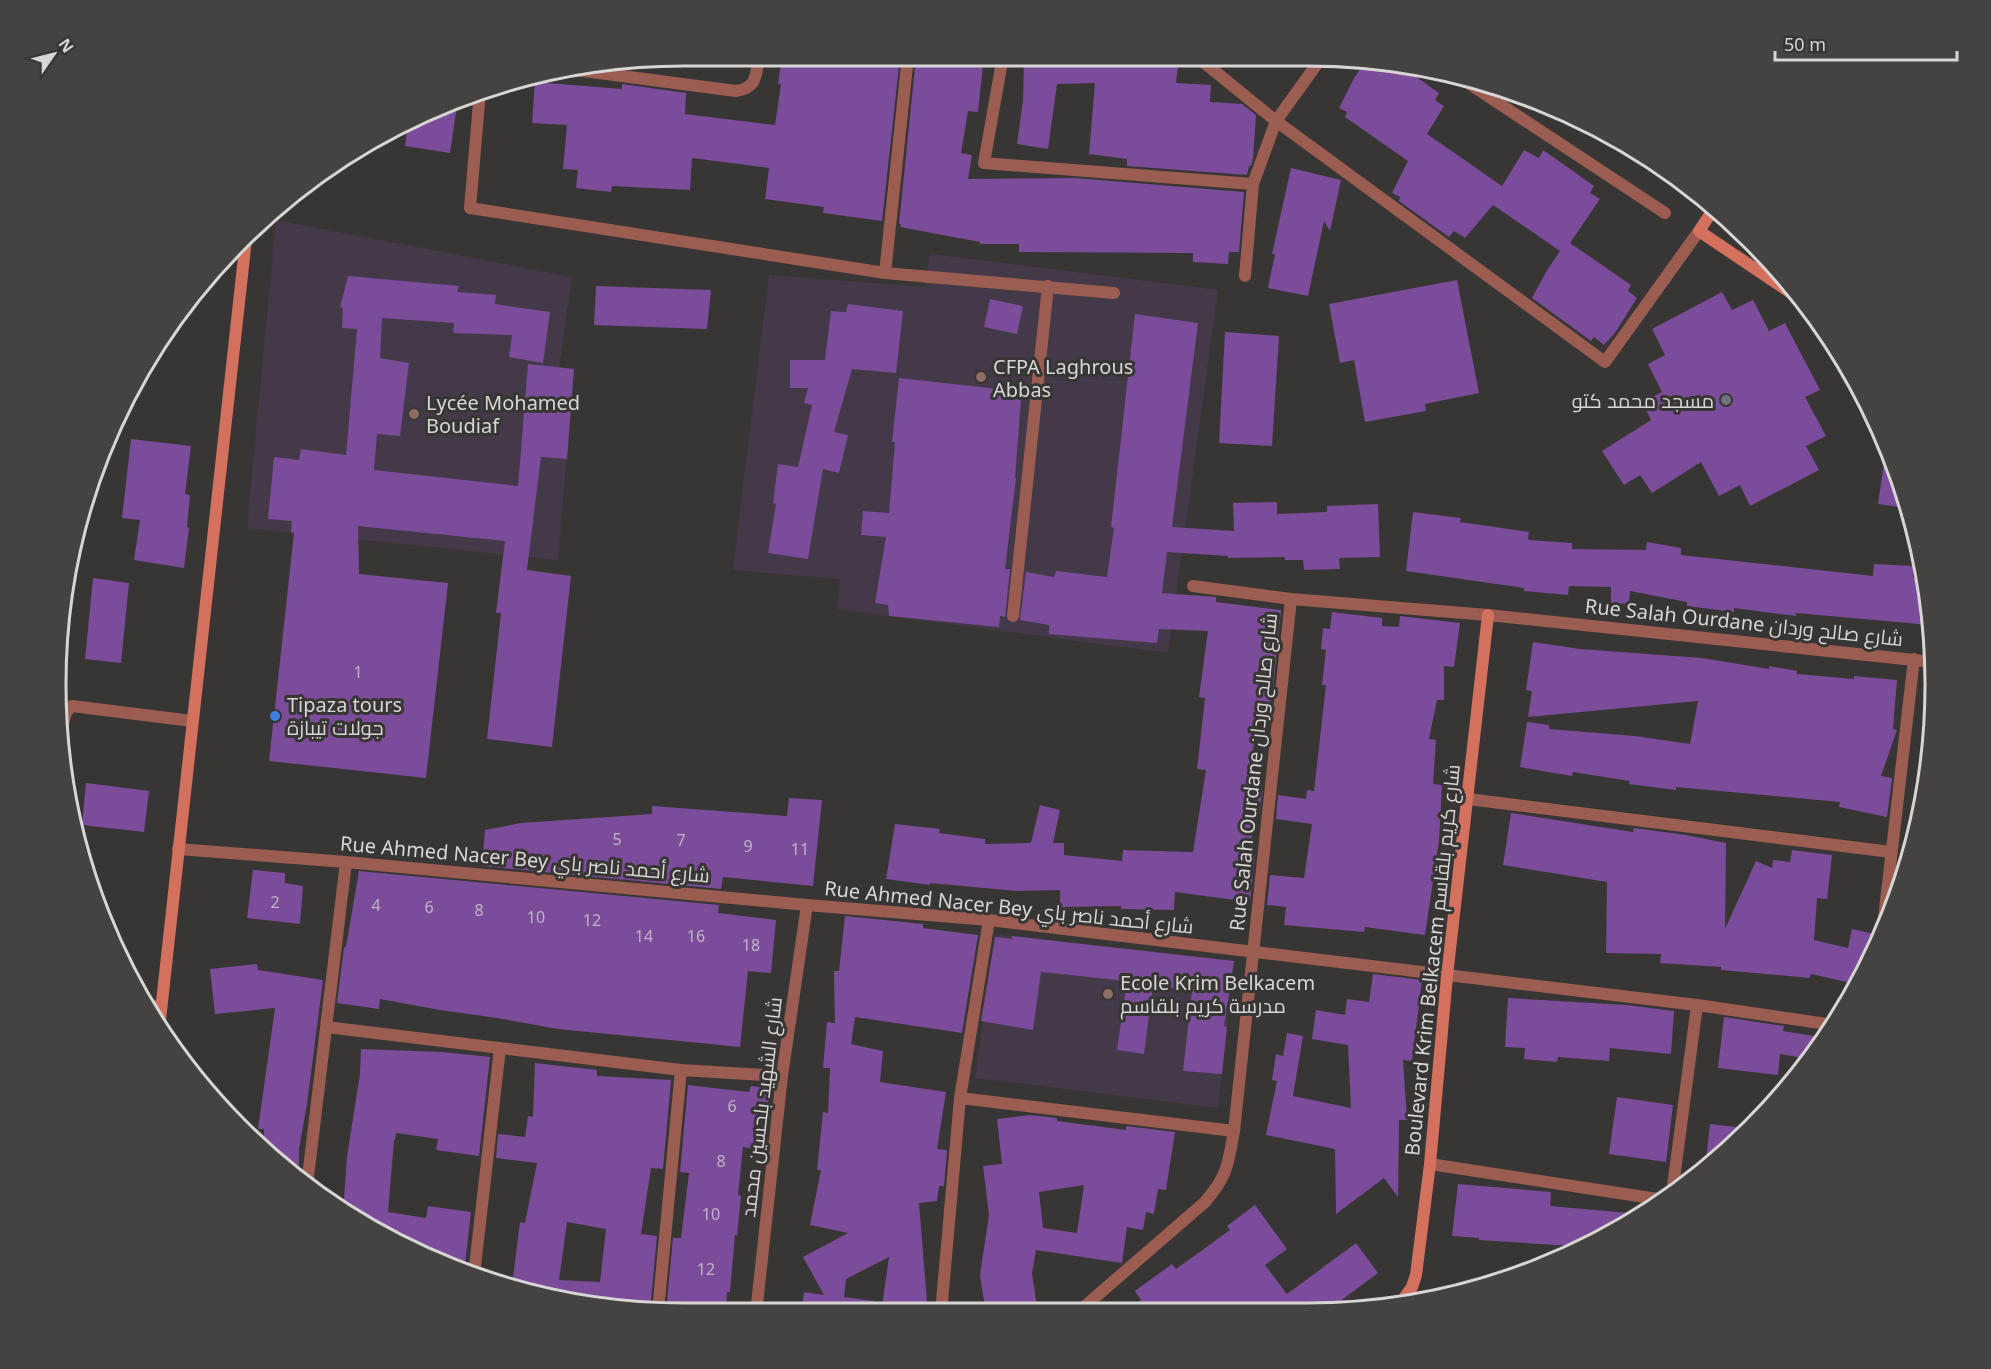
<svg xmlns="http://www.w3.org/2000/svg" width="1991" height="1369" font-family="'Noto Sans',Cairo,sans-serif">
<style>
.education{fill:#443949}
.building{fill:#7a4c99;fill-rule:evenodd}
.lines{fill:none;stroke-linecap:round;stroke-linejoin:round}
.lane{stroke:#9b5d51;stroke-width:12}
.street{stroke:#9b5d51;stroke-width:12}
.secondary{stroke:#d3705e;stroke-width:12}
.education-dot{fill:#8d6e63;stroke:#383634;stroke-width:2}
.worship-dot{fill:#6b7280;stroke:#383634;stroke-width:2}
.shop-dot{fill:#3f7fe0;stroke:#383634;stroke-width:2}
.labels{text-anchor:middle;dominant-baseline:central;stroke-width:6;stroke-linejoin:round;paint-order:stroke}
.number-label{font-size:16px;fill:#c0b4c6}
.poi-label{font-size:20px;fill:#d8d6d5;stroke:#383634;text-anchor:start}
.street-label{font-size:20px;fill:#d8d6d5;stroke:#383634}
.rim{fill:none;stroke:#d8d6d5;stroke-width:3}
</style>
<rect width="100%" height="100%" fill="#383634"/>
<path class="education" d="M276,220L572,277L559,367L574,369L558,560L247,528Z
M930,254L1218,290L1168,653L837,609L840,579L733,570L769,275L925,287Z
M995,934L1234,961L1218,1108L975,1078Z"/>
<path class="building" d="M782,56H822L821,61L899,66L882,221L823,213L824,207L765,199L769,168L692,158L690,190L612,186L611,192L576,188L578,170L563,169L567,125L532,123L535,82L622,89V84L686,93L685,114L775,125L781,84H778Z
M930,56H984L978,112L968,111L961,153L972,155L968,179L1076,178L1244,192L1239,252H1229L1228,264L1193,262V253L1019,252V244H980V242L900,227L901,224H899L915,67H929Z
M1024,56H1092L1121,59L1122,56H1179L1176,83L1211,85L1210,102L1242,104L1256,115L1253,159L1251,166H1249L1247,175L1127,166V159L1089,154L1095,83L1057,84L1048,149L1017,144L1023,100Z
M1366,61L1398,64L1439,93L1435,100L1444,106L1427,134L1502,186L1524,150L1539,158L1543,150L1594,186L1590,193L1600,199L1570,243L1631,285L1628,291L1637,298L1615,333L1604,345L1594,337L1591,341L1532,298L1546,272L1560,251L1493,205L1465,238L1454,231L1449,237L1399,201L1400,197L1392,193L1408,161L1345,117L1347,112L1339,108L1354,78Z
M458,99L450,153L405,146L408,123L443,104Z
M1291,168L1341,180L1330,231L1324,221L1308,296L1268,288L1275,254H1272Z
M348,276L459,286L457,292L496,295L495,304L550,312L543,363L509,357L512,335L453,333L454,323L382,318L380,358L409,363L400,436L377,434L374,470L518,486L528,364L574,369L567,459L541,457L527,570L571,576L552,747L487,739L501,613H496L505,541L358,526L359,574L448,583L426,778L269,761L294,533L291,532L292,521L268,519L274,457L299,460L301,449L346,455L357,329L342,328L343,308L340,307Z
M1457,280L1479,393L1425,404L1426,411L1365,422L1354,360L1340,363L1329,304Z
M596,286L711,290L707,329L594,325Z
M1722,292L1732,310L1753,300L1769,331L1785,323L1820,390L1805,397L1826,436L1806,446L1819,470L1750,506L1740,485L1719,496L1701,462L1652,493L1640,475L1624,485L1602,451L1651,420L1642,402L1662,392L1648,364L1665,355L1652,329Z
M990,299L1023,306L1017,334L984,327Z
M848,304L903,311L896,373L852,369L834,432L848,435L839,473L823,469L808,559L768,553L776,504L773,503L778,464L798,467L812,405L804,403L808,388H790V360H825L831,311L846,312Z
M1135,314L1198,323L1172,527L1234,531L1233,503L1277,502V514L1327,512V506L1378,504L1380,557L1339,558L1340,569L1304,570L1303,560H1285V557L1228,558V556L1167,552L1162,593L1216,597V602L1281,610L1273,687H1270V710H1257L1253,751L1258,752L1254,785L1259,786L1258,792H1262L1259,816H1255L1249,855L1255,856L1250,902L1175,892L1174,910L1121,909V906L1060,907V890L1017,891L930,883V885L886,879L895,824L940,829L939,833L985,839V844L1031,843L1040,805L1060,810L1053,843H1064V855L1122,861L1123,850L1193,852L1206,770L1197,769L1205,698L1199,697L1208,631L1159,629L1157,643L1049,634V625L1020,620L1026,572L1054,577L1056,571L1107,577L1114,528L1111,527Z
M1225,332L1279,336L1272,446L1219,443Z
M899,378L1008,390L1007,397L1021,399L1015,478H1016L1005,569H1010L1005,617L1000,616L999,627L889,616L888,605L875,603L886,537L861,535L863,511L889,513L895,442H892Z
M131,439L191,446L185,494L190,495L187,527L189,528L184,568L134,560L140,520L122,518Z
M1887,443L1888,444L1907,508L1878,504Z
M1413,512L1461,518L1460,522L1529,532L1528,540L1572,543V549L1646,550L1647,542L1681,548V555L1873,576L1874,564L1914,566L1913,578H1925L1930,625L1796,613V616L1734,608V612L1687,606V602L1630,591L1629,604L1611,603V587L1569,586L1568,595L1524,591V588L1406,571Z
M93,578L129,583L121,663L85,659Z
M1332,612L1382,618V626L1399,627L1400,616L1460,623L1454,667L1444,666V700H1437L1429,739L1436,740L1433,784L1442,785L1439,841L1425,935L1365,927L1364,932L1284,925L1286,907L1267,905L1270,875L1304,878L1312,824L1276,819L1278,795L1306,799L1307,790L1314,791L1326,685H1322L1326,650L1321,649L1323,628L1330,629Z
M1533,642L1580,649L1702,658L1769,669V666L1797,671V674L1854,679V676L1897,680L1893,729L1897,730L1881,776L1892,778L1887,817L1839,807L1840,802L1676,787V790L1629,784L1630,781L1573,772L1572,776L1520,767L1527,722L1549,725V729L1635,736L1690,744L1698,701L1528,717L1532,691L1526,690Z
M86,783L149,791L144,832L82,825Z
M789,798L822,800L813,886L723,877L721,889L482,866L485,830L521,823L652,814V806L787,816Z
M1511,813L1633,832L1634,828L1686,835L1726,843L1725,929L1756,861L1772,868L1773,860L1790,862L1792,850L1832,855L1827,899L1817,898L1814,940L1848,948L1852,929L1874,934L1876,942L1874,950L1856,984L1811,974L1810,978L1721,970V967L1660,963L1661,954L1606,953L1607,882L1503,865Z
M253,870L285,873V883L303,886L300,924L247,918Z
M359,871L719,905L718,913L776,920L771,973L748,971L740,1047L558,1029L497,1018L440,1010L380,999L379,1009L337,1003L344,947H346Z
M845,916L923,924V928L978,935L962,1033L855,1017L851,1044L883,1051L880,1082L946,1092L937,1149L947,1150L944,1186H939L937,1201L919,1203L928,1314H881L889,1257L846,1279L844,1297L874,1301L873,1314H801L804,1292L824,1295L803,1257L848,1233L810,1225L821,1170H817L823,1112L828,1113L830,1068H823L827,1022L835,1023L834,971H839Z
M1012,936L1234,961L1224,1026L1227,1027L1222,1074L1183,1071L1192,991L1153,985L1144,1054L1117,1050L1127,981L1041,972L1033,1030L981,1021L995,937L1012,939Z
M257,964L258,970L323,980L307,1104L299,1149V1178L264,1149V1129H258L275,1008L215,1014L210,969Z
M1373,974L1422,980L1412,1061L1403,1060L1407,1120H1399L1398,1197L1384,1178L1336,1214L1335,1149L1266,1135L1277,1081L1272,1080L1276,1054L1283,1056L1287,1033L1303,1036L1293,1096L1351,1108L1348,1045L1312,1039L1316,1010L1345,1015L1347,999L1369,1002Z
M1508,998L1626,1005L1674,1011L1671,1054L1610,1048L1609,1061L1558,1057L1557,1062L1524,1059L1525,1048L1505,1047Z
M1724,1017L1784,1026L1783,1031L1826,1038L1809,1059L1780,1054L1778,1075L1718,1068Z
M361,1049L442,1052L490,1057L479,1156L436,1150L438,1139L396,1133L395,1140H394L388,1212L426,1218L428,1206L471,1212L464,1272L443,1265L343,1212L347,1157L360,1074Z
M535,1063L597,1070V1076L671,1080L663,1169L651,1168L641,1234L657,1236L650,1310L561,1301L507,1285L509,1278H513L520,1222L525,1223L537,1163L496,1158L498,1134L525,1137L528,1116L533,1117ZM567,1222L606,1229L600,1282L559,1280Z
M688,1085L749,1092L751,1086L769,1088L767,1121L759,1120L757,1149L743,1147L738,1195L741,1196L737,1236L735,1235L730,1292H727L726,1314L666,1312L673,1238H681L689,1173L680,1172Z
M1617,1097L1673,1105L1666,1162L1609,1154Z
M1030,1115L1057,1118V1121L1126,1130V1126L1175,1132L1166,1190L1158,1189L1154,1214L1146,1212L1143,1230L1127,1227L1122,1263L1036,1250L1032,1273L1038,1314H986L980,1275L989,1215L983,1166L1002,1164L997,1119ZM1084,1185L1077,1233L1043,1228L1039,1192Z
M1710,1124L1752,1129L1705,1170Z
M1458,1184L1551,1192L1550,1206L1640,1214L1587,1247L1479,1240V1238L1452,1236Z
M1255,1205L1287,1249L1265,1265L1287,1294L1356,1243L1378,1273L1327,1311L1306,1314H1123L1141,1300L1135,1291L1172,1264L1176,1269L1230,1230L1227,1226Z"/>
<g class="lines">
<path class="lane" d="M885,273L1114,293
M1013,616L1048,286
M62,746C63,734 61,713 72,706L192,721
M144,1004L161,1007"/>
<path class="street" d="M1003,56L984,163L1253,184
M1196,56L1276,121L1605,362L1699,231
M576,70L736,91C758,88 756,73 759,56
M1456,75L1665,213
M480,91L470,208L885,273L908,56
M1245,276L1253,184L1276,121L1322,57
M1193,586L1291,599
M1468,799L1891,852
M178,849L346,862L807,905L989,920L1697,1005L1834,1025
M1882,936L1914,659
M326,1027L681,1070L782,1076
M960,1098L1234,1131
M1430,1164L1664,1200
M307,1185L346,862
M1672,1194L1697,1005
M474,1275L500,1048
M658,1311L681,1070
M756,1313L782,1076L807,905
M941,1313L960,1098L989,920
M1077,1313L1205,1202C1228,1175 1228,1164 1234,1131L1291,599L1488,615L1933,662"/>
<path class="secondary" d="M1713,210L1699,231L1800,299
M159,1029L246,239
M1400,1304L1412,1287L1416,1275L1430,1164L1447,976L1488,615"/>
</g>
<g class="education-dot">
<circle cx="981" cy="377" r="6"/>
<circle cx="414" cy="414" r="6"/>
<circle cx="1108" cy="994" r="6"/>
</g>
<circle class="worship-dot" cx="1726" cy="400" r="6"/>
<circle class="shop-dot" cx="275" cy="716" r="6"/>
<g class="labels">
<g class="number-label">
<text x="358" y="672">1</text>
<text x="617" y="839">5</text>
<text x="681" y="840">7</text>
<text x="748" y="846">9</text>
<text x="800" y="849">11</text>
<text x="275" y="902">2</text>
<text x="376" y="905">4</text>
<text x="429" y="907">6</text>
<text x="479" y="910">8</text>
<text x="536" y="917">10</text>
<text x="592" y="920">12</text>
<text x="644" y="936">14</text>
<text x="696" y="936">16</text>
<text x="751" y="945">18</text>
<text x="732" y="1106">6</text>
<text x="721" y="1161">8</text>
<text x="711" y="1214">10</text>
<text x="706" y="1269">12</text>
</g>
<g class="poi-label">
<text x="993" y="366">CFPA Laghrous<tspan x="993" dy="23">Abbas</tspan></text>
<text x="1714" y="400" text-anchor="end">مسجد محمد كتو</text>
<text x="426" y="402">Lycée Mohamed<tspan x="426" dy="23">Boudiaf</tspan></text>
<text x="287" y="704">Tipaza tours<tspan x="287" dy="23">جولات تيبازة</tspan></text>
<text x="1120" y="982">Ecole Krim Belkacem<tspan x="1120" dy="23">مدرسة كريم بلقاسم</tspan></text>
</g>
<g class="street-label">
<text transform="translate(1744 622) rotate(6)">Rue Salah Ourdane شارع صالح وردان</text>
<text transform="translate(1253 772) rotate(-84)">Rue Salah Ourdane شارع صالح وردان</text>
<text transform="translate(525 859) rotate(5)">Rue Ahmed Nacer Bey شارع أحمد ناصر باي</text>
<text transform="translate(1009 907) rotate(6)">Rue Ahmed Nacer Bey شارع أحمد ناصر باي</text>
<text transform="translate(1432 960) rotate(-84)">Boulevard Krim Belkacem شارع كريم بلقاسم</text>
<text transform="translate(761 1107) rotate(-83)">شارع الشهيد بلحسين محمد</text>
</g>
</g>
<path d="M0 0H1991V1369H0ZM684 66H1307A618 618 0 0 1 1925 684V685A618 618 0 0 1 1307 1303H684A618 618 0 0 1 66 685V684A618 618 0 0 1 684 66Z" fill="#454341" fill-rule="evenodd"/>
<path class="rim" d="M684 66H1307A618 618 0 0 1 1925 684V685A618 618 0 0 1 1307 1303H684A618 618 0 0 1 66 685V684A618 618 0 0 1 684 66Z"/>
<g transform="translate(54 54) rotate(55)" stroke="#383634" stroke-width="4.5" paint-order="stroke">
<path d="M0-4.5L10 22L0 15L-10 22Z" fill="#d8d6d5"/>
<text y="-9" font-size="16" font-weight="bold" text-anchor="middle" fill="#d8d6d5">N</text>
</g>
<path d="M1775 51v9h182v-9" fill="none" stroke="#d8d6d5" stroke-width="3"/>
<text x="1784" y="51" font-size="18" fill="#d8d6d5" stroke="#383634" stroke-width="4.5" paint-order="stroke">50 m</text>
</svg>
